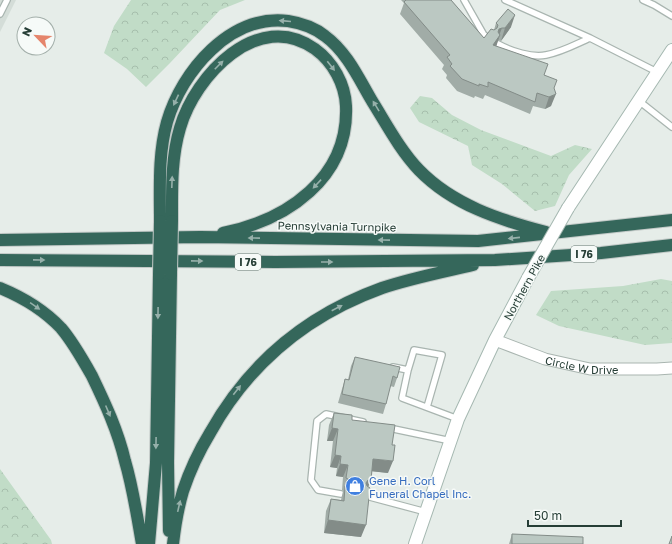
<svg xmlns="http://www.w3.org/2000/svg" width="672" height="544" font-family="'Golos Text',sans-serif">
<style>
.built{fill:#d4ddd8}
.forest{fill:url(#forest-crowns)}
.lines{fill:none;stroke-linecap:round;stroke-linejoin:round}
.lane-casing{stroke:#a9b5b0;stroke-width:8}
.street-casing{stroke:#a9b5b0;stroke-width:13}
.secondary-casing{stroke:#a5b8b1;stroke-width:14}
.highway-casing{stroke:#c2c9c7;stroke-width:14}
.lane{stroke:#fff;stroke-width:5.5}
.street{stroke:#fff;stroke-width:11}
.secondary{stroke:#fff;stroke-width:12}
.highway{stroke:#35675b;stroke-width:12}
.secondary-bridge-casing{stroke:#a5b8b1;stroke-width:14;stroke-linecap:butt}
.highway-bridge-casing{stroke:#c2c9c7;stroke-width:14;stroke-linecap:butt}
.secondary-bridge{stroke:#fff;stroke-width:12}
.highway-bridge{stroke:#35675b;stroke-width:12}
.wall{fill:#a1aca7}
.shaded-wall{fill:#838c88}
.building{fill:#bbc8c2;stroke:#838c88}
.oneway{fill:#96b0aa}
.labels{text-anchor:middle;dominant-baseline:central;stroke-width:3;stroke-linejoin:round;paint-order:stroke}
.shield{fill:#f6faf8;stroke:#647670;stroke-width:1}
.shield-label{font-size:10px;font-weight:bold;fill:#263e36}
.street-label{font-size:11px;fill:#263e36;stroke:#f6faf8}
.shop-label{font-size:11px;fill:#366cbe;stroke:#f6faf8;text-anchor:start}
</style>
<defs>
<pattern id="forest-crowns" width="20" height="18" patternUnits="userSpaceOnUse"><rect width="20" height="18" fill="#c1dcc7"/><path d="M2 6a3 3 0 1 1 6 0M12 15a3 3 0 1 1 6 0" fill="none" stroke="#a6beac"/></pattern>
</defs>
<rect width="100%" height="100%" fill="#e6ede9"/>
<path class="built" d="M0,0H16L0,32Z"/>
<path class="forest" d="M131,0H245L220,10L170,63L146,87L127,69L104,53L114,26Z
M420,96L432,98L452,115L481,130L551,156L575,145L592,149L569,175L555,206L535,211L502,184L472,165L468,146L419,122L410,108Z
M661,279L672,281V343L645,345L559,326L536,315L551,291L623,286Z
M0,469L51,540L52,544H0Z"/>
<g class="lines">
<g class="lane-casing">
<path id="lane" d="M464,0L484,35L489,38
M505,0L590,38
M643,0L654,5L672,16
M0,14L7,0
M498,44C511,51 532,58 546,55C562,52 576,44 590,38L657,72
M639,101L672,127
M393,367L408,370L402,398L458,419
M408,370L414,350L442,355L427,407
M389,428L451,441
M341,494L318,490L311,480L317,421L326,414L363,422
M366,496L426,512"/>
</g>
<g class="street-casing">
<g id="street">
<path id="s1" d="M495,340L545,359L590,369H657L672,368"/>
</g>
</g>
<g class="secondary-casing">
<path id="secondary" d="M568,208L672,50
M415,544L458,419L495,340L528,278"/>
</g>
<g class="highway-casing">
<path id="highway" d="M160,221C160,188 158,154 167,122C182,71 230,14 288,21C301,23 315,28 325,36C347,52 359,79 372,101C387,125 400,150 419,170C453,205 500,220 546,232
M172,221C172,190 171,158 180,128C195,76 258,8 315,49C333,62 345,84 346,106C349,178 287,220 223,233
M0,240L200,237L478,241L672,220
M0,260L275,262L495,260L601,253L672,245
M0,288C22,297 44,310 61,328C73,342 83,360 92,376C105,403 118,431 125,461C133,488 137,516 142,544
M169,531L168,463L171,274
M149,544L156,463L159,274
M173,544C175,526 178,508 183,491C190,470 199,451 210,433C249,363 307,315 382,288C412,278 443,272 473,265"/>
</g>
<use href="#lane" class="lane"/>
<use href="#street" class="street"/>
<use href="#secondary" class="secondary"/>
<use href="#highway" class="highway"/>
<g class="secondary-bridge-casing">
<path id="secondary-bridge" d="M528,278L568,208"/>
</g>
<g class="highway-bridge-casing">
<path id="highway-bridge" d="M159,274L160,221
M171,274L172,221"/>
</g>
<use href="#secondary-bridge" class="secondary-bridge"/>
<use href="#highway-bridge" class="highway-bridge"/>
</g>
<path class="wall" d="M401,0H451L484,38L494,30L496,23L511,27L501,41L498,40L496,46L544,75L554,88L551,106L545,109L533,106L530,114L485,95L483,99L475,96L474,98L457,91L446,78L447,75L442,69L444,65L400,14L404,3Z
M355,357L397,378L394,387L390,386L386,404L383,414L338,403L342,389L345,379L348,380L351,366Z
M334,413L352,420L388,473L372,471L371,480L368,487L361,537L324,533L326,511L331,499L341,500L343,491L342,490L343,477L336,476L337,468L330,467L333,441H327L329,425Z
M512,534L583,544H509Z"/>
<path class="shaded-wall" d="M515,15L511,27L501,41L505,28Z
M502,28L498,38L500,35L496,47L489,57L499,29Z
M556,94L551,106L545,109L549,97Z
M332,428L338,429L333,441H327Z
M335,455L341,456L337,468L330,467Z
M373,459L393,461L388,473L369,471Z
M340,464L348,465L343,477L336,476Z
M368,480H371L366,492V483Z
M328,520L366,525L361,537L324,533Z"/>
<path class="building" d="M406,0H451L484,38L491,29L494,30L497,28L498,25L496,23L508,9L515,15L505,28H502L499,29L498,32L500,35L493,45L548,64L544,75L557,80L554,88L556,94L549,97L537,93L535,102L488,82V87L479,84V86L462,79L450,66L452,64L447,57L450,55L404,2Z
M355,357L400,367L397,378L393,376L386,404L342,394L345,379L349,380Z
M334,413L352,415V420L395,425L392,445H395L393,461L373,459L371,480H368L366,483L367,486L370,488L366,525L328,520L331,499L344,501L345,486L348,485L350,482L348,479L346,478L348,465L340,464L341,456L335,455L338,429L332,428Z
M512,534L583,537V544H512Z
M672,536V544H669Z"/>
<defs><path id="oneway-solid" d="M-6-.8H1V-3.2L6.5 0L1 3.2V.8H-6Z"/></defs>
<g class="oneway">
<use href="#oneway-solid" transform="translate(285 21) rotate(-175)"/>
<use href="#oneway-solid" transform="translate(219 65) rotate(-45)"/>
<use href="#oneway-solid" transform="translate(331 66) rotate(52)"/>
<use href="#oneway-solid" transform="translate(176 100) rotate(115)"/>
<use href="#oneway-solid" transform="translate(376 106) rotate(-121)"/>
<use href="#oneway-solid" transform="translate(172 182) rotate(-88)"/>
<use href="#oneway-solid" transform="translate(317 184) rotate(133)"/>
<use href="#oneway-solid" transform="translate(254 238) rotate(-179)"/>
<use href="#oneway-solid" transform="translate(514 238) rotate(174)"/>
<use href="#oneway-solid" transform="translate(384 240) rotate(-179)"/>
<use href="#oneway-solid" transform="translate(39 260) rotate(1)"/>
<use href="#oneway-solid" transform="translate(197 261) rotate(1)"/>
<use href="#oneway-solid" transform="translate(327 262)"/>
<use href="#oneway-solid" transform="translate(35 306) rotate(35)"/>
<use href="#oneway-solid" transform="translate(337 308) rotate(-27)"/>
<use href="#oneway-solid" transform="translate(158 313) rotate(91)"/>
<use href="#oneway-solid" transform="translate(237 390) rotate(-52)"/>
<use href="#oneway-solid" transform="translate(108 411) rotate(67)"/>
<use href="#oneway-solid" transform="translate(156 443) rotate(91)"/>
<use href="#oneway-solid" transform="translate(179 506) rotate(-77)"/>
</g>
<defs>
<g id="shop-disc" transform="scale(1)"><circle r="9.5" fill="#3f7fe0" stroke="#f6faf8"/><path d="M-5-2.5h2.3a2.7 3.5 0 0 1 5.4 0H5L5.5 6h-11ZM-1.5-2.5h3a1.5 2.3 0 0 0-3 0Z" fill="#fff"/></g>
</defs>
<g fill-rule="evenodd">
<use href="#shop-disc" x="355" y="486"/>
</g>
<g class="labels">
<g class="shield">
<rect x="571" y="246" width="26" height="16" rx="3"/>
<rect x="235" y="254" width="26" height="16" rx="3"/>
</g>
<g class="shield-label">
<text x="584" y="254">I 76</text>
<text x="248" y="262">I 76</text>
</g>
<g class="street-label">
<text transform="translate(337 226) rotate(1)">Pennsylvania Turnpike</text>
<text transform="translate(524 287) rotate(-61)">Northern Pike</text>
<text stroke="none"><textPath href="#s1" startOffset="91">Circle W Drive</textPath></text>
</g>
<g class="shop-label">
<text x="369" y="480">Gene H. Corl<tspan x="369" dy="13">Funeral Chapel Inc.</tspan></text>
</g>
</g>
<g transform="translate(36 36) rotate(295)"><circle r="19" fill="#f6faf8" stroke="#a3afaa"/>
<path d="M0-3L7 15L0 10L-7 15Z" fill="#e5856c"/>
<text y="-6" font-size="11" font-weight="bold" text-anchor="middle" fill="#263e36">N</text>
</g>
<path d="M528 520v6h93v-6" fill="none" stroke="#263e36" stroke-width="2"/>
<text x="534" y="520" font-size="12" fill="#263e36" stroke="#f6faf8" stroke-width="3" paint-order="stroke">50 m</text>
</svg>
